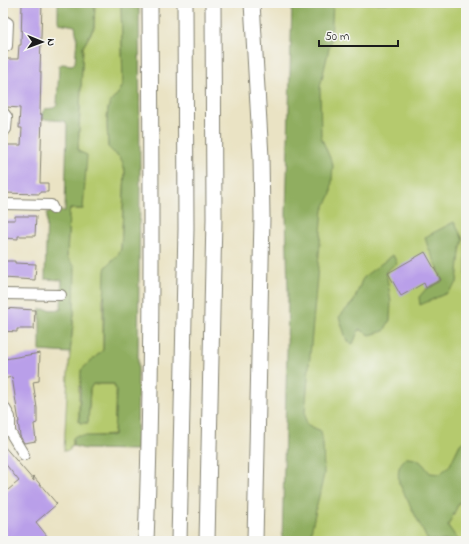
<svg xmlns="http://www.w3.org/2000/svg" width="469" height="544" font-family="'Indie Flower',sans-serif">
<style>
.green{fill:#b5ca6e;stroke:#687345}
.forest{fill:#90ae61;stroke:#56653e}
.water{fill:#72bfec;stroke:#476e84}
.building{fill:#b99fe9}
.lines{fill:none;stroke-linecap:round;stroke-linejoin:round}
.minor-casing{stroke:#838070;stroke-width:12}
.highway-casing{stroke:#838070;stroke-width:17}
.minor{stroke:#fff;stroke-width:10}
.highway{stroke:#fff;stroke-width:15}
</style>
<rect width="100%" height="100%" fill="#f6f6f2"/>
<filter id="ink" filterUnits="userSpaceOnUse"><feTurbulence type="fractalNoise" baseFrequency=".025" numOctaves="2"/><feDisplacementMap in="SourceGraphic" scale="8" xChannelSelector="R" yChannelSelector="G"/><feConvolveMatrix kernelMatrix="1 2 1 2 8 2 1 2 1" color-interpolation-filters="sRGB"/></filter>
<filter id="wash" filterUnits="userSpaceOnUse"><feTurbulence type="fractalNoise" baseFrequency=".012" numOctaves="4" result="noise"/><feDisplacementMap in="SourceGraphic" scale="16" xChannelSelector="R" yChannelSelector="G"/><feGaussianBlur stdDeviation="0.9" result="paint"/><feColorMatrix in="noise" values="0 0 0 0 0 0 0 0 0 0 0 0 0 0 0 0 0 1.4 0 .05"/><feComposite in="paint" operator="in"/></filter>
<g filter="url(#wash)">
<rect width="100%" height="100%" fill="#eae3c4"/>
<path class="green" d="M95,3H121L123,85C120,93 115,97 110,103C105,111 108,137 108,147L121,158L123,161L125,172L121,249L118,255L112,260L103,299V350L79,387V422L88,423L90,389L93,384H114L116,391L114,435L73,438V446H70V450L64,451L68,374L74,314L67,257L69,212L70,209H83L78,151L83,47L94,28Z
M299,3H466V541H288Z"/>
<path class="forest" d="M58,3H95L94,27L83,47L78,151L87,155L83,209H70L69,212L67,257L75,267L74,314L70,353L40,351V309L61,310L62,280L45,279L47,212L65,211L67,124L64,121L42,119V113L45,109L54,108L57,105L59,66L62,64L72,65L75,63L77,38L75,26L59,23L58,21Z
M121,3H139L140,182L137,450L85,449L73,446V438L75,436H108L114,435L116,391L114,384H93L90,389L88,423H80L79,421L81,370L103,350L105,271L106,267L118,255L121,249L125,172C122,154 118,158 108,147C108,137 105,111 110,103C115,96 120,93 123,85Z
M292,3H333L331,40L320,87L321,137L333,165L331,194L323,210L305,412L306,424L321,431L323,444L324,474L309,541H282L287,352L288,292L286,213Z
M454,222L463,239L460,252L457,283L447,293L420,305L419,297L426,289L442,281C439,265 428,252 425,237Z
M393,255L397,263L386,271L391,302L390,320L384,331L370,335L359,329L353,344L347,341L339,317L354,301L362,280L366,275Z
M466,440V496L459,503L448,526L459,541H428L399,483C398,472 397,466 406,458C420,458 422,463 430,473L440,474L450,465L460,444Z"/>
<path class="water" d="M466,337V371H464L461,350Z"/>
<g id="blocks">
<path class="building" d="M22,3H42L40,72H41L40,114H42L40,183H48V192H40V194L3,193V145H21L22,128H19L20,108L7,107L3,106V59H18L19,45H21Z
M15,216H36L35,236H18V239L3,238V220H15Z
M425,252L441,280L426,288L424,283L401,296L388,273Z
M3,261H15V263L36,264L35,280L3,278Z
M3,308L35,310L34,329H17V332L3,331Z
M40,353L39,381L33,382L37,408V423L34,424L36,441L24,443L20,436L18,422H19L12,377L3,379V363L6,362L5,359Z
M3,445L34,481L33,476L57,504L36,522L47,536L41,541H3V536L6,533L3,529V494L19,481L3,461Z"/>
</g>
</g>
<g filter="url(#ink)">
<use href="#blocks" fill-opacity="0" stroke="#838070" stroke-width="1"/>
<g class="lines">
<g class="minor-casing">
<path id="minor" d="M3,20L8,23L7,46L3,48
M3,112L7,117L6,129L3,133
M3,204L51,205L53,209
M3,294L61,295
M3,405L10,417V432L24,455
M66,541H67"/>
</g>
<g class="highway-casing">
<path id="highway" d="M252,3L261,157L262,217L255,541
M146,541C153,362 151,182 150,3
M179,541L186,229L185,3
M207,541L214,219L213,3"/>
</g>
<use href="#minor" class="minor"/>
<use href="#highway" class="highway"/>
</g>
</g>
<rect width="469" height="544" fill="none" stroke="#f6f6f2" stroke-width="16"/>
<g transform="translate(42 42) rotate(91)" stroke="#f6f6f2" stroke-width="3" paint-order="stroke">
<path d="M0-3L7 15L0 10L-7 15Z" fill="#1c1c1c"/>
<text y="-6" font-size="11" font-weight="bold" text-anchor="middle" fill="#1c1c1c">N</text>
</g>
<path d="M319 40v6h79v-6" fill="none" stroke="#1c1c1c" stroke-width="2"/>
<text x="325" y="40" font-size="12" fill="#1c1c1c" stroke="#f6f6f2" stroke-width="3" paint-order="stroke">50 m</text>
</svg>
